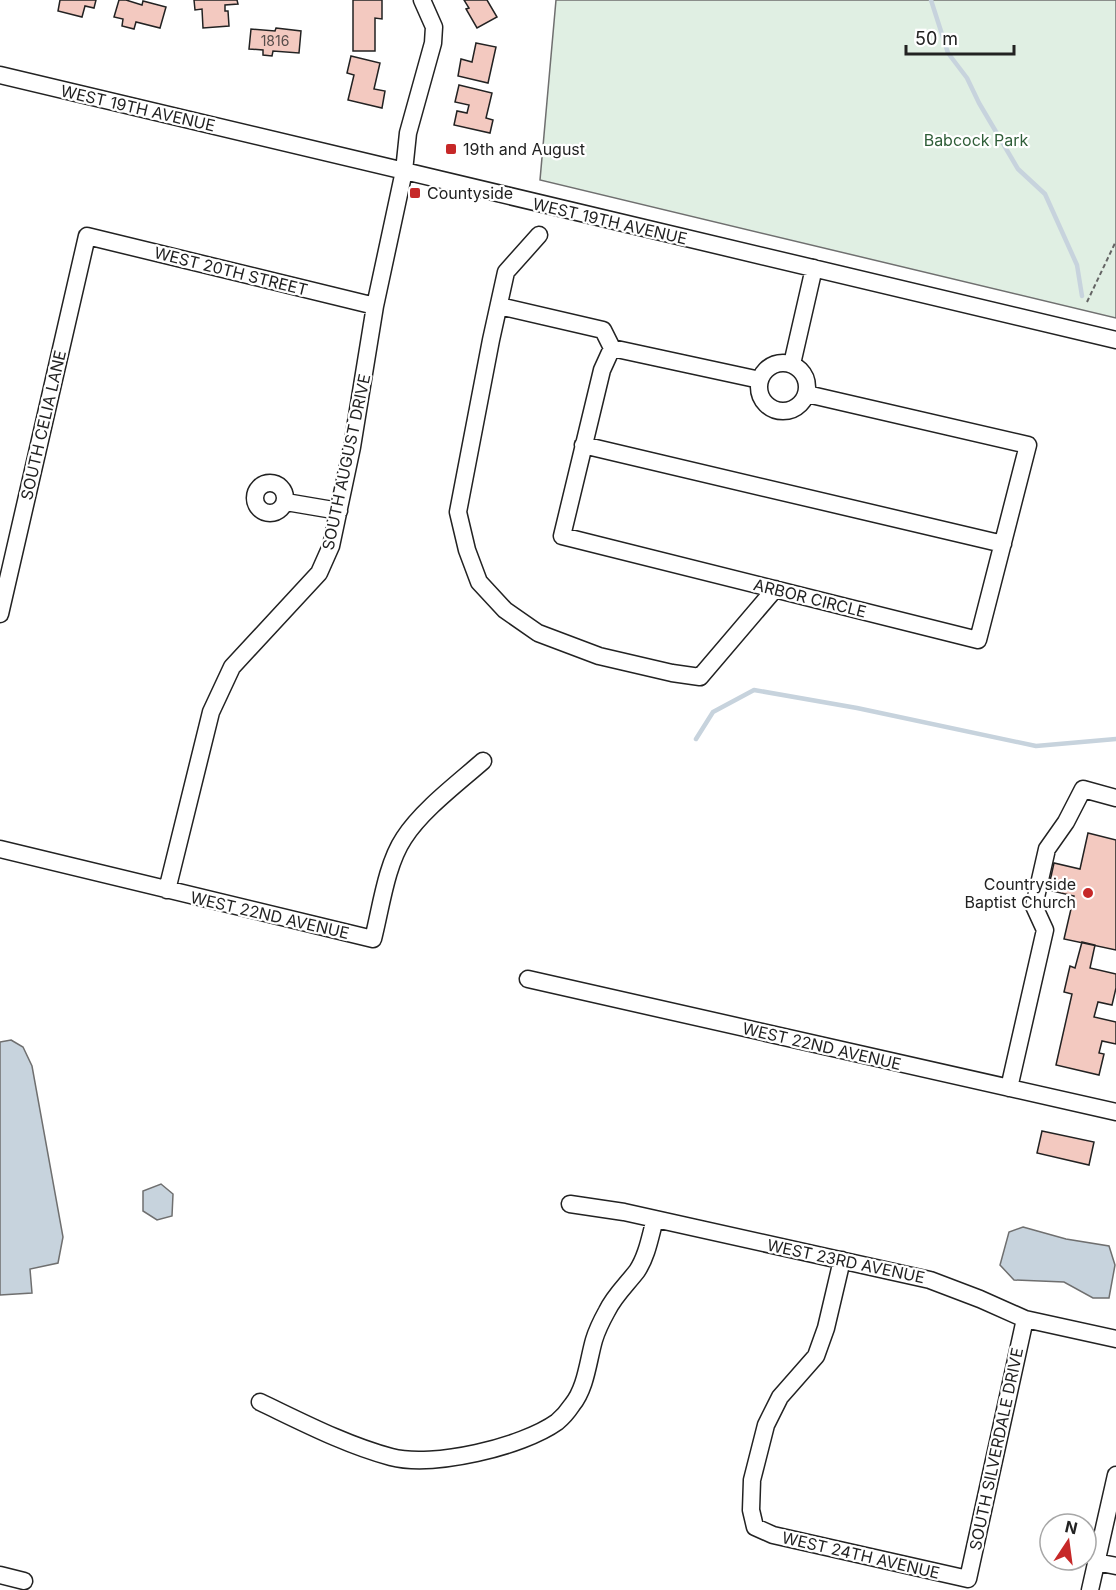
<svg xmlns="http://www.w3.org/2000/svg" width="1116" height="1590" font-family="Inter,sans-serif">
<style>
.green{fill:#e0efe3;stroke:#6f6f6f;stroke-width:1.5}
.water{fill:#c7d3dd;stroke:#6f6f6f;stroke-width:1.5}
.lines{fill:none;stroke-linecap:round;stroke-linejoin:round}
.stream{stroke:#c7d3dd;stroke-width:4.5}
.building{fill:#f3c9c0;stroke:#222;stroke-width:1.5}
.minor-casing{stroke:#222;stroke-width:19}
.path{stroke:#646464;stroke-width:2;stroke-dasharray:4.5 3;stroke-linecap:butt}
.minor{stroke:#fff;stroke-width:16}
.poi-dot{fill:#c62828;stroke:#fff;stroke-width:2}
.labels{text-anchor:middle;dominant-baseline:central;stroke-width:4.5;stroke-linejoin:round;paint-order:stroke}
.number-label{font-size:14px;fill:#564c4a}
.street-label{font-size:16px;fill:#222;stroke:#fff}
.park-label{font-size:16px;fill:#2f5e38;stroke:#fff}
.poi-label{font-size:16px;fill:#222;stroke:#fff;text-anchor:start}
</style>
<rect width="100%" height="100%" fill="#fff"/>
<path class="green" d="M556,0H1116V318L540,180Z"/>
<path class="water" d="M11,1040L23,1047L32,1066L63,1237L58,1263L30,1269L32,1293L0,1295V1042Z
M161,1184L173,1194L172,1216L157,1220L143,1211V1191Z
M1023,1227L1066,1239L1109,1246L1115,1265L1109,1298H1093L1064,1282L1014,1280L1000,1265L1009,1232Z"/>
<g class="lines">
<path class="stream" d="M931,0L948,53L967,78L979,103L1018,169L1045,194L1077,265L1082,296
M696,739L713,712L754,690L857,708L1036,746L1116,739"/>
</g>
<path class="building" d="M60,0H96L94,8L85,6L82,17L58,11Z
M119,0H126L142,5L143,1L166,7L160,28L136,22L134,29L122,26L123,19L114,17Z
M194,0H237L238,4L225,5V11H228L229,26L203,28L202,9L195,10Z
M353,0H382V19L375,18V51H353Z
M464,0H487L497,17L477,28L466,9L469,8Z
M276,28L301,31L299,53L273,51L272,56L263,55V50L249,49L251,29L275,31Z
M476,43L496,47L488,83L458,76L461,59L472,62Z
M351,56L380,63L374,89L385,91L382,108L348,100L354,75L347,73Z
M459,85L492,93L486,118L493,120L490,133L454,125L457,111L467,113L469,105L455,102Z
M1088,833L1116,840V950L1064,939L1074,896L1048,890L1054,863L1080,869Z
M1082,942L1095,945L1090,968L1116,974V988L1112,1005L1098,1002L1094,1017L1116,1022V1044L1102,1041L1099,1053L1104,1054L1099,1075L1056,1065L1072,994L1064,992L1070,966L1075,968Z
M1042,1131L1094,1142L1089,1165L1037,1153Z"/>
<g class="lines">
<g class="minor-casing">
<path id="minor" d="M0,75L1116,340
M539,235L506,272L491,340L458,512L467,550L479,582L505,610L538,633L599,656L672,673L700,677L775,589
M499,306L603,330L612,348
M759 387a24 24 0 1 1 48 0a24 24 0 1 1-48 0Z
M792,364L814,268
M760,380L612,348L602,370L562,536L978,640L1028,445L807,394
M583,445L1003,544
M255 498a15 15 0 1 1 30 0a15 15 0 1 1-30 0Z
M286,502L339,511
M0,614L87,236L375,306
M0,849L373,939C381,908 386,865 404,838C422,810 458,783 483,761
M167,890L211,712L232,667L319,573L331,546L352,447L375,306L404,171L408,133L433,43L434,27L422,0
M528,979L1116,1112
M1009,1088L1045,930L1034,906L1047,849L1066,822L1083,789L1116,798
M570,1204L624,1212L930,1280L980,1299L1025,1319L1116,1339
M842,1260L826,1328L816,1356L780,1397L766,1425L752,1480L751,1510L755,1527L773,1535L968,1579L1025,1319
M260,1402C302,1422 346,1445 391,1457C433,1468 522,1447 557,1422C563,1417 568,1411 572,1405C586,1388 588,1361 594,1340C597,1330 602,1320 607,1311C614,1296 627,1284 637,1271C647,1256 650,1237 655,1219
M1096,1562L1116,1566
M0,1575L24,1581
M1090,1590L1116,1475"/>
</g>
<path class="path" d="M1087,302L1116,241"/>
<use href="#minor" class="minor"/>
</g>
<g class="poi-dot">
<rect x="445" y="143" width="12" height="12" rx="3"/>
<rect x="409" y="187" width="12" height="12" rx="3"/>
<circle cx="1088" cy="893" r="6"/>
</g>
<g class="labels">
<g class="number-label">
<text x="275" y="40">1816</text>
</g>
<g class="street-label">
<text transform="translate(138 108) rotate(13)">WEST 19TH AVENUE</text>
<text transform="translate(610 221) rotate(13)">WEST 19TH AVENUE</text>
<text transform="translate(231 271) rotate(14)">WEST 20TH STREET</text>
<text transform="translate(43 425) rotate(-77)">SOUTH CELIA LANE</text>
<text transform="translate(346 462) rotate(-78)">SOUTH AUGUST DRIVE</text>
<text transform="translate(810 598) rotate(14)">ARBOR CIRCLE</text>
<text transform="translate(270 915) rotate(13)">WEST 22ND AVENUE</text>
<text transform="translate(822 1046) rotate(13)">WEST 22ND AVENUE</text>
<text transform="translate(846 1261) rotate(12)">WEST 23RD AVENUE</text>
<text transform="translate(996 1449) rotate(-78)">SOUTH SILVERDALE DRIVE</text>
<text transform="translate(861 1555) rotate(13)">WEST 24TH AVENUE</text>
</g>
<g class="park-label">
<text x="976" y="140">Babcock Park</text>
</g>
<g class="poi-label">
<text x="463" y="149">19th and August</text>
<text x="427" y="193">Countyside</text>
<text x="1076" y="884" text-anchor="end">Countryside<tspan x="1076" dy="18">Baptist Church</tspan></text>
</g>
</g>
<g transform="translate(1068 1542) rotate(13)"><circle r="28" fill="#ffffff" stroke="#a7a7a7" stroke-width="1.5"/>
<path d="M0-4.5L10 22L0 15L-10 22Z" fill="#c62828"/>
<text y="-9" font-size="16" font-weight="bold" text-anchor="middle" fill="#222222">N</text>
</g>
<path d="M906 45v9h108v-9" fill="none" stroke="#222222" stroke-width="3"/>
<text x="915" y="45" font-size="18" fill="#222222" stroke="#ffffff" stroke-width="4.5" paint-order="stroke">50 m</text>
</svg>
